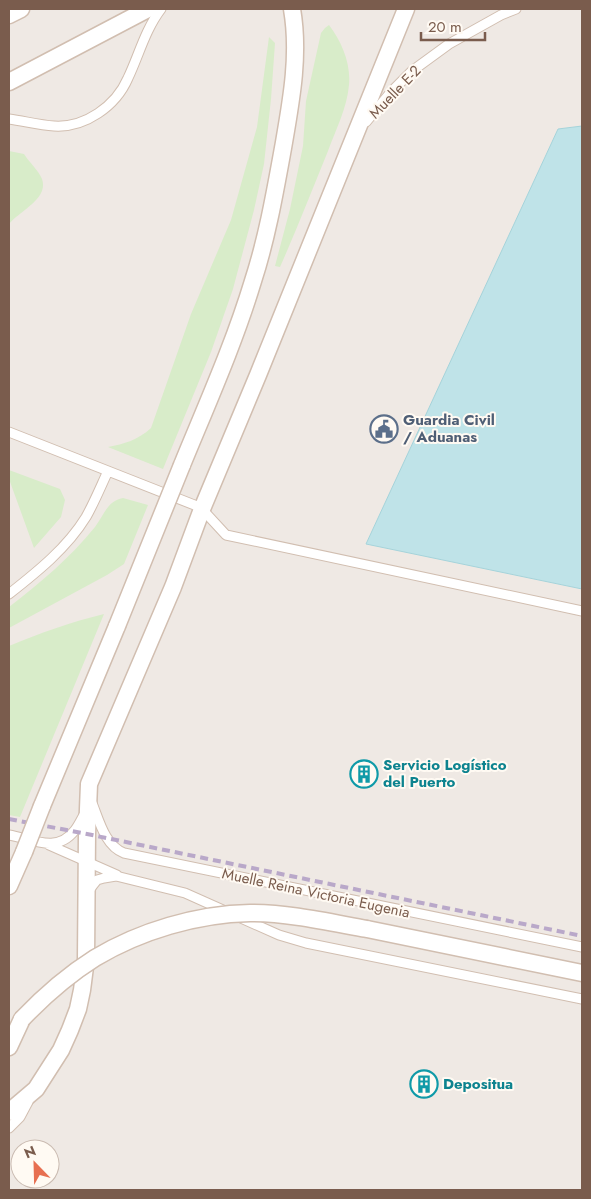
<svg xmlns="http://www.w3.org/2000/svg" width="591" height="1199" font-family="Jost,sans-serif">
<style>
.industrial{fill:#efe9e4;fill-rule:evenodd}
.green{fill:#d8ecc9}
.water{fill:#bfe3e8;stroke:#a5d3da}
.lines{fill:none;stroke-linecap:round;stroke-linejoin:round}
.service-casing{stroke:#d1beb0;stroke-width:11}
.minor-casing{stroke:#d1beb0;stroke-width:19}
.service{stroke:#fff;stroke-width:9}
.minor{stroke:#fff;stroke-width:16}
.rail{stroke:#b9a8c9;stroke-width:4;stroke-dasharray:8 5;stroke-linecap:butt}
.minor-bridge-casing{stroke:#d1beb0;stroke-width:19;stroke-linecap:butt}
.minor-bridge{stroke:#fff;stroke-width:16}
.labels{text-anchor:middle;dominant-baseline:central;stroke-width:4;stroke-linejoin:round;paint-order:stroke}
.street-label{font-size:15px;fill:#7a5c4d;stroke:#fffaf3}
.service-label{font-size:15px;font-weight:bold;fill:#4e5e75;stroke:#fffaf3;text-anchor:start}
.culture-label{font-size:15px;font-weight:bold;fill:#0d838f;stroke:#fffaf3;text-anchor:start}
</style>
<rect width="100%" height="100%" fill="#fdf6ec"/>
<path class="industrial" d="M9,9H582V126L558,129L366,544L582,589V1190H9ZM20,1149H50V1179H20Z"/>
<path class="green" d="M329,25C342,42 351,64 349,85C347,108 336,129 328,151C312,190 297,229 280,267L275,266L290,209L303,146L306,101L321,33L325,28Z
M269,37L275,43L271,99L264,164L254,210L233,289L211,352L163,469L108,447C124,444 138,440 151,428L191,314L231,220L257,127Z
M9,151L24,154C29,162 39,171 42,179C49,199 19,211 9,224Z
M9,470L60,489L65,500L61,517L34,548L9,479Z
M123,498L148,505L124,564L107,575L9,628V607C40,583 70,558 95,527C104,515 107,501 123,498Z
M104,614L20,817L9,815V646C40,633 71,622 104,614Z"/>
<path class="water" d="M582,126V589L366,544L558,129Z"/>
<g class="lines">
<g class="service-casing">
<path id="service" d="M9,119C24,121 39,125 54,126C85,128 116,106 128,78C139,55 145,30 161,9
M366,122L391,92L412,71L449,44L501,15L516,9
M9,432L197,506L202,509L226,535L582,611
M9,594C37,572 67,548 86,517C94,503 101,486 108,471
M92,803C99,820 105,846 124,853L582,947
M9,835C32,839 57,854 75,830C79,825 82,818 85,813
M49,845L117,875
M88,892L93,885L97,880L104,878L116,876L185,893L279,935L306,943L582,999
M9,1128L20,1117L28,1102"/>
</g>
<g class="minor-casing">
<path id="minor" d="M9,15L21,9
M9,82L148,9
M182,465C207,404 234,344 253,281C267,238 275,192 283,148C291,102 300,55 292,9
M42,806L117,626
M9,886L24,852
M367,929L582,973
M9,1047L22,1019
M9,1112L36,1089L61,1050L70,1030L78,1009L82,990L86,959L87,834L89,784L173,587L202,509L258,375L406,9"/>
</g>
<use href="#service" class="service"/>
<use href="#minor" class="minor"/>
<path class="rail" d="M9,819L87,834L582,936"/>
<g class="minor-bridge-casing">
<path id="minor-bridge" d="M117,626L182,465
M24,852L42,806
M22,1019C44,996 68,975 95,958C140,931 197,914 250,913C289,913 328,922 367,929"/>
</g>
<use href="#minor-bridge" class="minor-bridge"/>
</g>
<defs>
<g id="civic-ring" transform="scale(1.4375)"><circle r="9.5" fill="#fffaf3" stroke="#5c6f8a" stroke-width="1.5"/><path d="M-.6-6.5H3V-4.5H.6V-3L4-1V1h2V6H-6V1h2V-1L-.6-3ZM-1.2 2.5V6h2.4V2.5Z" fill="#5c6f8a"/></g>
<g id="building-ring" transform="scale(1.4375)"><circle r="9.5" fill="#fffaf3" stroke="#0f9aa8" stroke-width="1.5"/><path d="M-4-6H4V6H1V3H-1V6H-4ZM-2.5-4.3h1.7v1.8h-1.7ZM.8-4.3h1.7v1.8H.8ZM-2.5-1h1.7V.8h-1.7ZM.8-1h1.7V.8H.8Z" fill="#0f9aa8"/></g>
</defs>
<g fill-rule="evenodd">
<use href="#civic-ring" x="384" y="429"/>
<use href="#building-ring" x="364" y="774"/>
<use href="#building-ring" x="424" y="1084"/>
</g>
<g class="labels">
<g class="street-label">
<text transform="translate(395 92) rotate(-46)">Muelle E-2</text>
<text transform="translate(316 893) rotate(12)">Muelle Reina Victoria Eugenia</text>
</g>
<g class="service-label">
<text x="403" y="420">Guardia Civil<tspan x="403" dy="17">/ Aduanas</tspan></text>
</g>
<g class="culture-label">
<text x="383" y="765">Servicio Logístico<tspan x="383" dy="17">del Puerto</tspan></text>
<text x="443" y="1084">Depositua</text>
</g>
</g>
<rect width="591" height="1199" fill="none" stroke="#7a5c4d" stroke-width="20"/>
<g transform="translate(35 1164) rotate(337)"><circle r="24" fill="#fffaf3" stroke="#cabbb1"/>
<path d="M0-4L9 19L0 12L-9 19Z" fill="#e76f51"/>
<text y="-8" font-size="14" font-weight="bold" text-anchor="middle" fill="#7a5c4d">N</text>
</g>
<path d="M421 32v8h64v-8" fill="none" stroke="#7a5c4d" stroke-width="2.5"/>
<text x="428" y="32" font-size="15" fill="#7a5c4d" stroke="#fffaf3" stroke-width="4" paint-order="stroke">20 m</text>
</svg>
